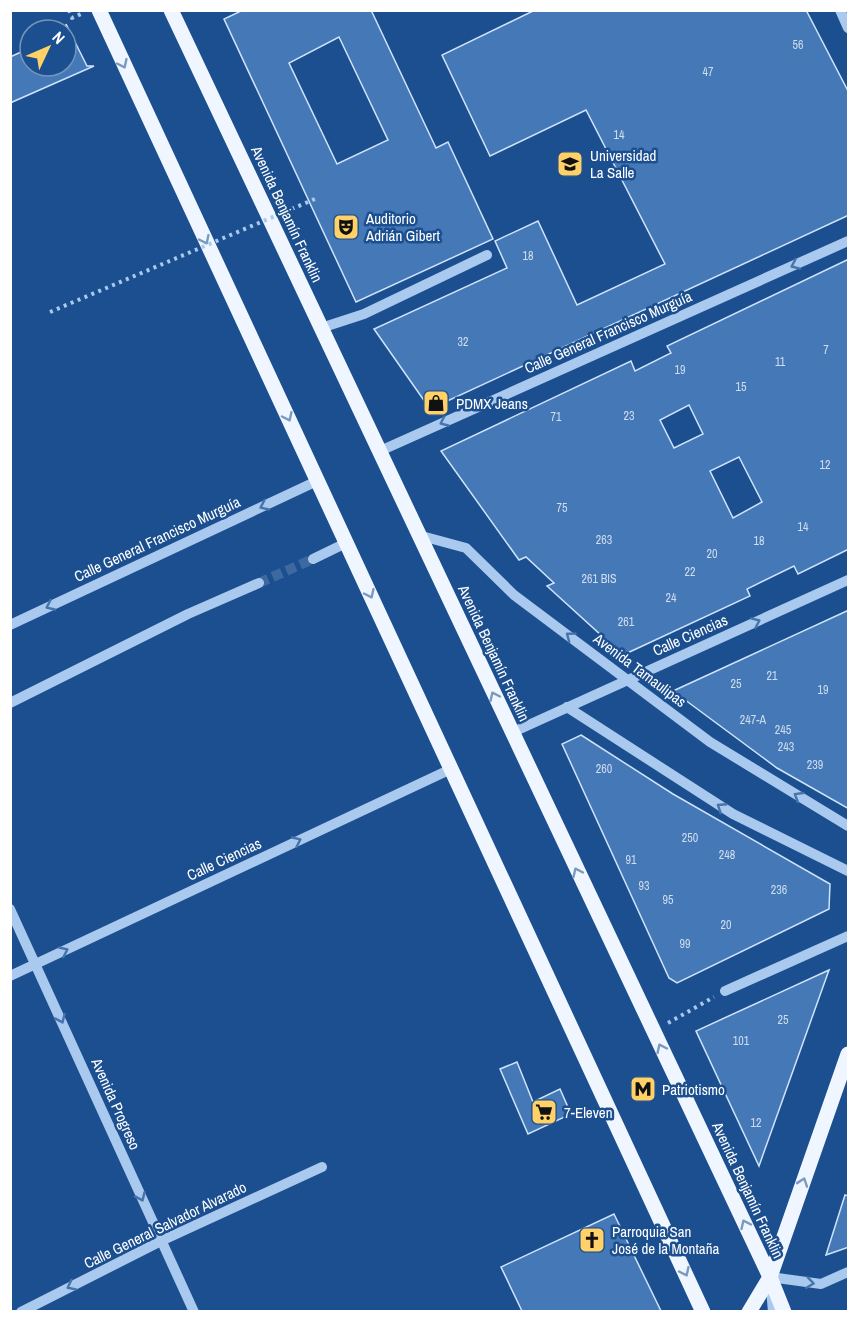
<svg xmlns="http://www.w3.org/2000/svg" width="859" height="1322" font-family="'Archivo Narrow',sans-serif">
<style>
.building{fill:#4478b7;stroke:#cfe3fa;stroke-width:1.5;fill-rule:evenodd}
.lines{fill:none;stroke-linecap:round;stroke-linejoin:round}
.minor-tunnel{stroke:#3d69a0;stroke-width:10;stroke-dasharray:10 5;stroke-linecap:butt}
.path{stroke:#a9c9ee;stroke-width:4;stroke-dasharray:3 4.5;stroke-linecap:butt}
.minor{stroke:#a9c9ee;stroke-width:10}
.major{stroke:#f0f6ff;stroke-width:15}
.path-bridge{stroke:#a9c9ee;stroke-width:4;stroke-dasharray:3 4.5;stroke-linecap:butt}
.oneway{stroke:#7b9ac1}
.oneway2{stroke:#4674ac}
.labels{text-anchor:middle;dominant-baseline:central;stroke-width:5;stroke-linejoin:round;paint-order:stroke}
.number-label{font-size:12px;fill:#d0dded}
.poi-label{font-size:15px;fill:#fff;stroke:#1b4f8f;text-anchor:start}
.street-label{font-size:15px;fill:#fff;stroke:#1b4f8f}
</style>
<rect width="100%" height="100%" fill="#1b4f8f"/>
<path class="building" d="M243,10H371L436,148L448,142L493,239L356,302L224,19ZM339,37L388,140L337,164L289,63Z
M535,10H806L849,93V215L430,409L374,329L507,268L495,241L538,221L577,305L665,264L586,110L490,156L442,55Z
M66,24L87,66H94L10,103V57L30,48V66H66Z
M849,259V549L798,574L794,566L747,589L750,596L623,655L547,586L554,583L526,557L519,560L441,451L631,361L635,371L671,353L667,346ZM689,405L703,434L674,448L660,420ZM739,457L762,502L733,518L710,471Z
M849,610V809L777,768L673,691Z
M581,735L673,794L830,884L829,909L677,983L669,978L562,744Z
M829,970L759,1166L696,1031Z
M517,1062L533,1102L560,1089L571,1114L528,1134L500,1069Z
M845,1195L849,1196V1247L826,1255Z
M614,1214L661,1311H522L501,1267Z"/>
<g class="lines">
<path class="minor-tunnel" d="M259,583L313,559"/>
<path class="path" d="M69,10L72,18L83,13
M668,1023L714,997"/>
<path class="minor" d="M840,10L848,28
M321,328L364,314L487,255
M380,451L848,241
M418,535L466,548L514,595L710,742L848,826
M313,559L346,543
M10,625L317,481
M10,703L188,614L259,583
M567,707L733,814L848,871
M511,733L848,580
M10,909L194,1312
M10,976L451,769
M725,991L848,936
M21,1312L161,1241L322,1167
M773,1312L770,1277L821,1284L848,1272"/>
<path class="major" d="M99,10L703,1312
M171,10L770,1277L784,1312
M749,1312L770,1277L848,1054"/>
<path class="path-bridge" d="M50,312L315,199"/>
</g>
<defs><path id="oneway-chevron" d="M-2-3.5L2.5 0L-2 3.5" fill="none" stroke-width="1.6" stroke-linecap="round" stroke-linejoin="round" transform="scale(1.5)"/></defs>
<g class="oneway">
<use href="#oneway-chevron" transform="translate(123 64) rotate(65)"/>
<use href="#oneway-chevron" transform="translate(205 240) rotate(65)"/>
<use href="#oneway-chevron" transform="translate(288 417) rotate(65)"/>
<use href="#oneway-chevron" transform="translate(370 594) rotate(65)"/>
<use href="#oneway-chevron" transform="translate(494 696) rotate(-115)"/>
<use href="#oneway-chevron" transform="translate(577 872) rotate(-115)"/>
<use href="#oneway-chevron" transform="translate(661 1048) rotate(-115)"/>
<use href="#oneway-chevron" transform="translate(803 1182) rotate(-71)"/>
<use href="#oneway-chevron" transform="translate(745 1224) rotate(-115)"/>
<use href="#oneway-chevron" transform="translate(685 1272) rotate(65)"/>
</g>
<g class="oneway2">
<use href="#oneway-chevron" transform="translate(795 265) rotate(156)"/>
<use href="#oneway-chevron" transform="translate(444 422) rotate(156)"/>
<use href="#oneway-chevron" transform="translate(264 506) rotate(155)"/>
<use href="#oneway-chevron" transform="translate(50 606) rotate(155)"/>
<use href="#oneway-chevron" transform="translate(756 622) rotate(-24)"/>
<use href="#oneway-chevron" transform="translate(570 636) rotate(-143)"/>
<use href="#oneway-chevron" transform="translate(798 796) rotate(-149)"/>
<use href="#oneway-chevron" transform="translate(721 807) rotate(-147)"/>
<use href="#oneway-chevron" transform="translate(297 841) rotate(-25)"/>
<use href="#oneway-chevron" transform="translate(64 951) rotate(-25)"/>
<use href="#oneway-chevron" transform="translate(61 1019) rotate(66)"/>
<use href="#oneway-chevron" transform="translate(141 1197) rotate(66)"/>
<use href="#oneway-chevron" transform="translate(810 1283) rotate(8)"/>
<use href="#oneway-chevron" transform="translate(71 1286) rotate(153)"/>
</g>
<defs>
<g id="university-square" transform="scale(1.35)"><rect x="-9" y="-9" width="18" height="18" rx="4" fill="#ffd166" stroke="#1b4f8f"/><path d="M0-5L7-2L0 1L-7-2ZM-4 1L0 2.5L4 1V4Q0 6-4 4Z" fill="#111"/></g>
<g id="theatre-square" transform="scale(1.35)"><rect x="-9" y="-9" width="18" height="18" rx="4" fill="#ffd166" stroke="#1b4f8f"/><path d="M-5-5.5Q0-4 5-5.5V0Q5 5 0 6Q-5 5-5 0ZM-3.3-2.5H-1v1.5H-3.3ZM1-2.5H3.3v1.5H1ZM-2.8 1Q0 5.5 2.8 1Z" fill="#111"/></g>
<g id="shop-square" transform="scale(1.35)"><rect x="-9" y="-9" width="18" height="18" rx="4" fill="#ffd166" stroke="#1b4f8f"/><path d="M-5-2.5h2.3a2.7 3.5 0 0 1 5.4 0H5L5.5 6h-11ZM-1.5-2.5h3a1.5 2.3 0 0 0-3 0Z" fill="#111"/></g>
<g id="metro-square" transform="scale(1.35)"><rect x="-9" y="-9" width="18" height="18" rx="4" fill="#ffd166" stroke="#1b4f8f"/><path d="M-5.5 5V-5H-3L0 0L3-5H5.5V5H3V-.5L0 4L-3-.5V5Z" fill="#111"/></g>
<g id="supermarket-square" transform="scale(1.35)"><rect x="-9" y="-9" width="18" height="18" rx="4" fill="#ffd166" stroke="#1b4f8f"/><path d="M-6-5.5h2.5l.6 2H6L4.5 2H-2.5L-4.4-4H-6ZM-1.5 3.2a1.3 1.3 0 1 0 .1 0ZM3 3.2a1.3 1.3 0 1 0 .1 0Z" fill="#111"/></g>
<g id="church-square" transform="scale(1.35)"><rect x="-9" y="-9" width="18" height="18" rx="4" fill="#ffd166" stroke="#1b4f8f"/><path d="M-1.2-6h2.4v3.5h3.3v2.4h-3.3V6h-2.4V-.1h-3.3v-2.4h3.3Z" fill="#111"/></g>
</defs>
<g fill-rule="evenodd">
<use href="#university-square" x="570" y="164"/>
<use href="#theatre-square" x="346" y="227"/>
<use href="#shop-square" x="436" y="403"/>
<use href="#metro-square" x="643" y="1089"/>
<use href="#supermarket-square" x="544" y="1112"/>
<use href="#church-square" x="592" y="1240"/>
</g>
<g class="labels">
<g class="number-label">
<text x="798" y="45">56</text>
<text x="708" y="72">47</text>
<text x="619" y="135">14</text>
<text x="528" y="256">18</text>
<text x="463" y="342">32</text>
<text x="826" y="350">7</text>
<text x="780" y="362">11</text>
<text x="680" y="370">19</text>
<text x="741" y="387">15</text>
<text x="629" y="416">23</text>
<text x="556" y="417">71</text>
<text x="825" y="465">12</text>
<text x="562" y="508">75</text>
<text x="803" y="527">14</text>
<text x="604" y="540">263</text>
<text x="759" y="541">18</text>
<text x="712" y="554">20</text>
<text x="690" y="572">22</text>
<text x="599" y="579">261 BIS</text>
<text x="671" y="598">24</text>
<text x="626" y="622">261</text>
<text x="772" y="676">21</text>
<text x="736" y="684">25</text>
<text x="823" y="690">19</text>
<text x="753" y="720">247-A</text>
<text x="783" y="730">245</text>
<text x="786" y="747">243</text>
<text x="815" y="765">239</text>
<text x="604" y="769">260</text>
<text x="690" y="838">250</text>
<text x="727" y="855">248</text>
<text x="631" y="860">91</text>
<text x="644" y="886">93</text>
<text x="779" y="890">236</text>
<text x="668" y="900">95</text>
<text x="726" y="925">20</text>
<text x="685" y="944">99</text>
<text x="783" y="1020">25</text>
<text x="741" y="1041">101</text>
<text x="756" y="1123">12</text>
</g>
<g class="poi-label">
<text x="590" y="155">Universidad<tspan x="590" dy="17">La Salle</tspan></text>
<text x="366" y="218">Auditorio<tspan x="366" dy="17">Adrián Gibert</tspan></text>
<text x="456" y="403">PDMX Jeans</text>
<text x="662" y="1089">Patriotismo</text>
<text x="564" y="1112">7-Eleven</text>
<text x="612" y="1231">Parroquia San<tspan x="612" dy="17">José de la Montaña</tspan></text>
</g>
<g class="street-label">
<text transform="translate(287 214) rotate(65)">Avenida Benjamín Franklin</text>
<text transform="translate(608 332) rotate(-24)">Calle General Francisco Murguía</text>
<text transform="translate(157 539) rotate(-25)">Calle General Francisco Murguía</text>
<text transform="translate(690 635) rotate(-24)">Calle Ciencias</text>
<text transform="translate(494 653) rotate(65)">Avenida Benjamín Franklin</text>
<text transform="translate(640 670) rotate(37)">Avenida Tamaulipas</text>
<text transform="translate(224 859) rotate(-25)">Calle Ciencias</text>
<text transform="translate(116 1104) rotate(66)">Avenida Progreso</text>
<text transform="translate(748 1190) rotate(65)">Avenida Benjamín Franklin</text>
<text transform="translate(165 1225) rotate(-26)">Calle General Salvador Alvarado</text>
</g>
</g>
<rect width="859" height="1322" fill="none" stroke="#ffffff" stroke-width="24"/>
<g transform="translate(48 48) rotate(46)"><circle r="28" fill="#1b4f8f" stroke="#7695bc" stroke-width="1.5"/>
<path d="M0-4.5L10 22L0 15L-10 22Z" fill="#ffd166"/>
<text y="-9" font-size="16" font-weight="bold" text-anchor="middle" fill="#ffffff">N</text>
</g>
</svg>
